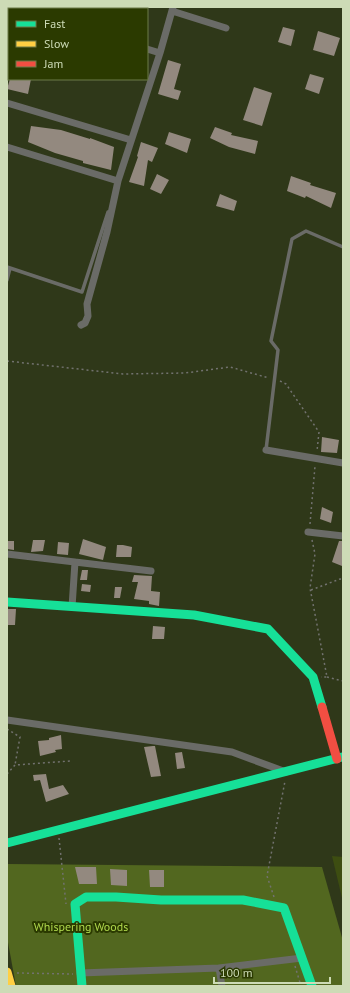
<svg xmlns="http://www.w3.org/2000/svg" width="350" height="993" font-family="'PT Sans',sans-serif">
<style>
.built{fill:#3d4d11}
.green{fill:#52671f}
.building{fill:#93897f}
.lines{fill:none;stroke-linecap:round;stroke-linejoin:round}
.path{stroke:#72726f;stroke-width:1.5;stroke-dasharray:2 3;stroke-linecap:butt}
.lane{stroke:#6a6b67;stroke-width:3.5}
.street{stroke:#6a6b67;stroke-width:7}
.fast{stroke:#16e098;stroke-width:9}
.slow{stroke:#ffcf43;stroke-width:9}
.jam{stroke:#f24e42;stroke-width:9}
.labels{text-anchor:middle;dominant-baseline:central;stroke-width:4;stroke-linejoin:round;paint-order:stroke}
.park-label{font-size:12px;fill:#afd74c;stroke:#2b3a00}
</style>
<rect width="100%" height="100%" fill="#2f3819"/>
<path class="built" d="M332,856L343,857V902Z"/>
<path class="green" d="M7,864L322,867L343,941V986H16L7,937Z"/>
<path class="building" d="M283,27L295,30L291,46L278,42Z
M318,31L340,38L334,56L313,50Z
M168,60L181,64L174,89L181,91L178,100L158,94Z
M310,74L324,78L319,94L305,89Z
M10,79H31L28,94L7,89Z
M254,87L272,93L262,126L243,120Z
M31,126L61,130L90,139V138L114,147L111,170L83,163V161L55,153L28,142Z
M215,127L232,133L231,135L258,141L255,154L229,147L210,138Z
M169,132L191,139L187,153L165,144Z
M141,142L158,148L152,162L148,160L144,186L129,182L138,157L137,156Z
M157,174L169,180L161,194L150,189Z
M291,176L311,183L310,185L336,193L331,208L306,196L305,198L287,191Z
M220,194L237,201L234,211L216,206Z
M322,437L339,440L337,453L321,452Z
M322,507L333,512L331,523L320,519Z
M83,539L106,547L103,560L79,554Z
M33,540H45L43,551L31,552Z
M7,541H14V550L7,549Z
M339,541H343L342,566L332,562Z
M58,542L69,543L68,555L57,554Z
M117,545H123L132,547L131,557H116Z
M82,570H88L87,580H80Z
M134,575L152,576L151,591L160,592L159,606L149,604V601L134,599L138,582H132Z
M82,584L91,585L90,592L81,591Z
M115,587H122L120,598H114Z
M7,609H16L15,625H7Z
M153,626L165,627L164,639H152Z
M61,735L62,749L55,750L56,752L40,756L38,741L49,740V738Z
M153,746H155L161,776L151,777L144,747Z
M182,752L185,768L177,769L175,753Z
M46,774L49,789L63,785L69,794L46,802L40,780L34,781L33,775Z
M75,867H96L97,884H79Z
M110,869L127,870V886L111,885Z
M149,870H164V887H150Z"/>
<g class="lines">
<path class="path" d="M7,361L123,374L185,373L230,367L269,378
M280,381L286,384L319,432L317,451
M310,524L315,466
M312,540L315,554L310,588L327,677H321
M311,590L340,579L343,580
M327,677L343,681
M7,729L20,737L15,765
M7,774L15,765L70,761
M59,838L66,904
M274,897L267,876L285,781
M295,966L301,986
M17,973L73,974"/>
<path class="lane" d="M7,267L10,268L7,280
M10,268L82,292L108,212
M266,450L278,350L271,341L292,239L306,231L343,247"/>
<path class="street" d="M172,11L226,28
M7,12L9,13
M147,49L160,53L173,7
M7,103L131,140
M7,147L118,181
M81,325L85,323L88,316L87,304L107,232L118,181L160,53
M266,450L343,463
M308,532L343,536
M7,554L151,571
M72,607L75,562
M7,720L232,752L286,772
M219,968L222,986
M80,973L219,968L302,958"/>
<path class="fast" d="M7,602L194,615L268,629L313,677L322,707
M7,843L342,757
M82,986L75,904L86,897H116L161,900H243L284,908L312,986"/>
<path class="slow" d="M7,972L11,986"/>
<path class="jam" d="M322,707L337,759"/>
</g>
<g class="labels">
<g class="park-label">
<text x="81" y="926">Whispering Woods</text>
</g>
</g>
<rect width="350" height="993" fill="none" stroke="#cddbb6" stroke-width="16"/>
<rect x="8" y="8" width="140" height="72" fill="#2b3a00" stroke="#6c7a49"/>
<rect x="16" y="21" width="20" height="6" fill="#16e098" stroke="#6c7a49"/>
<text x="44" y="28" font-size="12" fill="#cddbb6">Fast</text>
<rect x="16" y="41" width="20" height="6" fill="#ffcf43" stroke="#6c7a49"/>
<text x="44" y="48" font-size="12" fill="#cddbb6">Slow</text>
<rect x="16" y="61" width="20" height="6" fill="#f24e42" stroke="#6c7a49"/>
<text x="44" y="68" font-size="12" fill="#cddbb6">Jam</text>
<path d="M214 977v6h116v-6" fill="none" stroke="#cddbb6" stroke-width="2"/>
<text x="220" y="977" font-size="12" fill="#cddbb6" stroke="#2b3a00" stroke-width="3" paint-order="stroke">100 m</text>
</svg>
